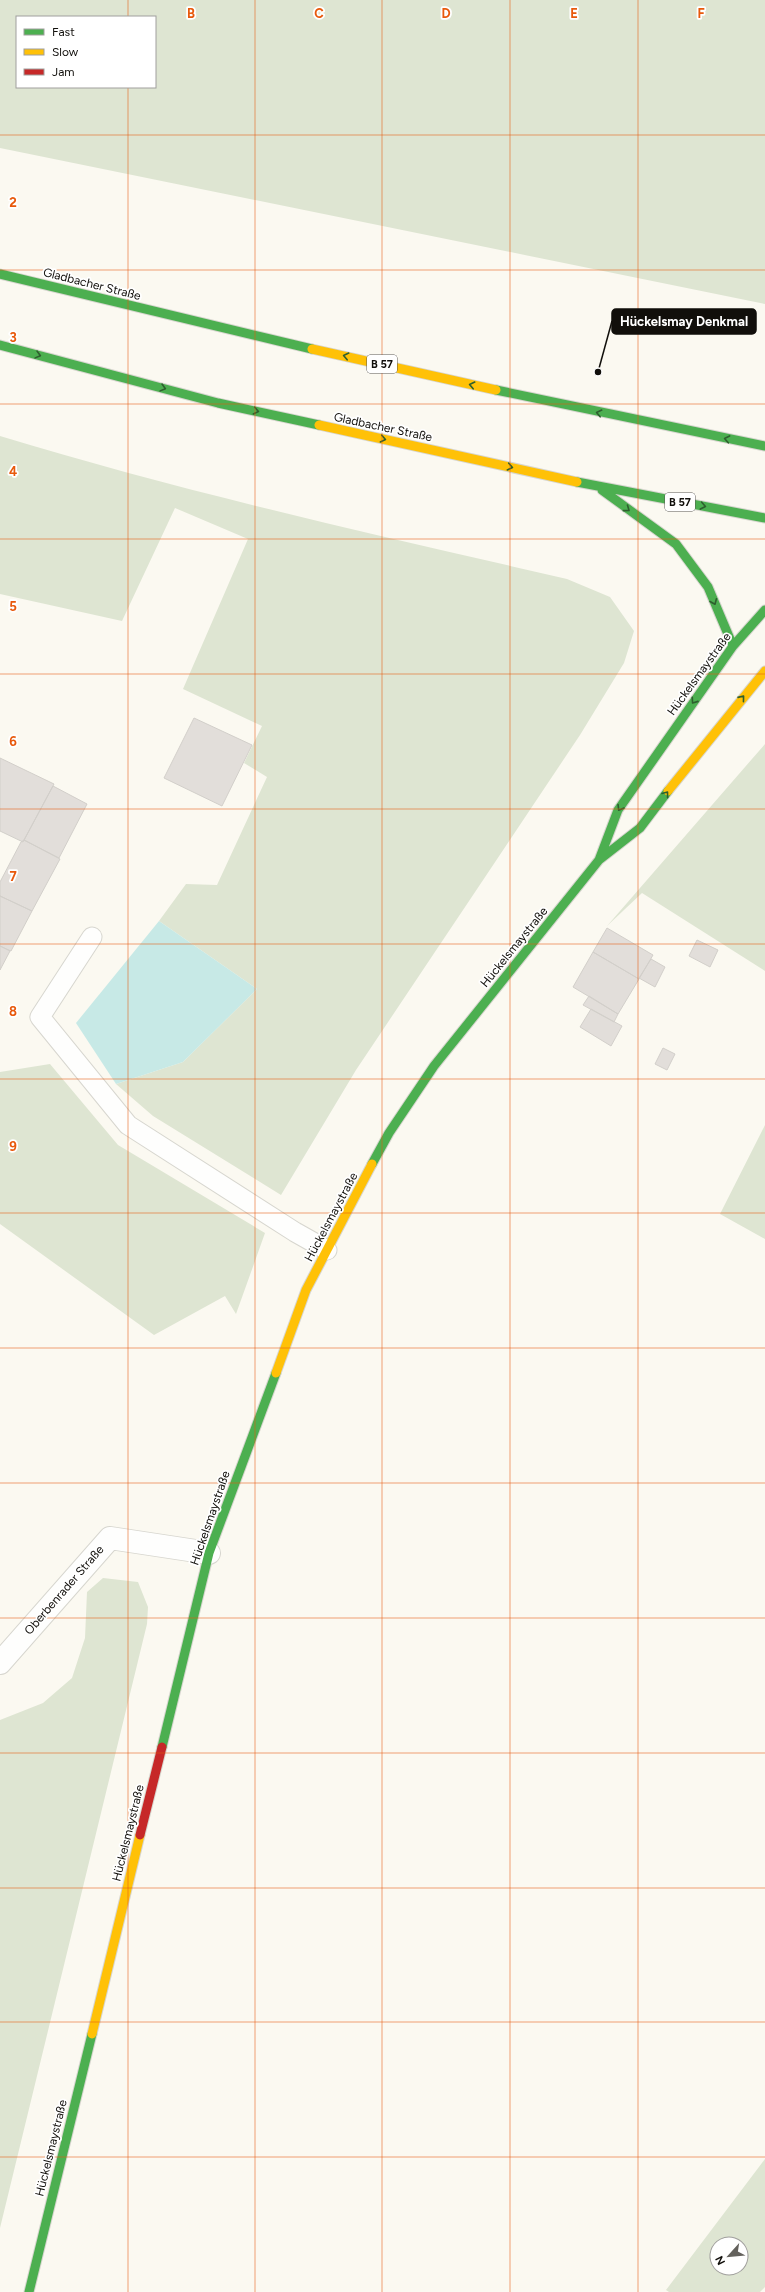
<svg xmlns="http://www.w3.org/2000/svg" width="765" height="2292" font-family="Figtree,sans-serif">
<style>
.green{fill:#dee5d2;fill-rule:evenodd}
.water{fill:#c7e9e6}
.building{fill:#e2deda;stroke:#d2cfca}
.lines{fill:none;stroke-linecap:round;stroke-linejoin:round}
.lane-casing{stroke:#d7d6cf;stroke-width:21}
.street-casing{stroke:#d7d6cf;stroke-width:24}
.fast-casing{stroke:#d7d6cf;stroke-width:11}
.slow-casing{stroke:#d7d6cf;stroke-width:11}
.jam-casing{stroke:#d7d6cf;stroke-width:11}
.lane{stroke:#fefefd;stroke-width:19}
.street{stroke:#fefefd;stroke-width:22}
.fast{stroke:#4caf50;stroke-width:9}
.slow{stroke:#ffc107;stroke-width:9}
.jam{stroke:#c62828;stroke-width:9}
.oneway{stroke:#2e5f2e}
.grid{fill:none;stroke:#e8590c;stroke-width:1;stroke-opacity:0.55}
.labels{text-anchor:middle;dominant-baseline:central;stroke-width:3.5;stroke-linejoin:round;paint-order:stroke}
.shield{fill:#fff;stroke:#585754;stroke-width:1}
.shield-label{font-size:11px;font-weight:bold;fill:#110f0b}
.street-label{font-size:12px;fill:#110f0b;stroke:#fff}
.grid-label{font-size:13px;text-anchor:middle;font-weight:bold;fill:#e8590c;stroke:#fff;stroke-width:3.5;stroke-linejoin:round;paint-order:stroke}
.leader{fill:none;stroke:#110f0b;stroke-width:1.5}
.callout-dot{fill:#110f0b;stroke:#fff;stroke-width:1.5}
.callout{fill:#110f0b;stroke:#110f0b;stroke-width:1.5}
.callout-label{font-size:13px;text-anchor:middle;font-weight:bold;fill:#fff}
</style>
<rect width="100%" height="100%" fill="#fbf9f1"/>
<path class="green" d="M0,0H765V304L0,148ZM17,17H155V87H17Z
M0,436C187,493 377,535 567,579L610,597L634,631L624,663L580,735L356,1070L281,1195L153,1116L116,1084L183,1062L257,989L159,921L186,884L217,885L267,777L244,763L262,726L183,689L248,539L175,508L122,621L0,594Z
M765,744V971L642,893L607,926Z
M50,1064L118,1145L265,1233L236,1314L225,1296L154,1335L0,1224V1072Z
M765,1125V1239L720,1214Z
M103,1578L138,1582L148,1607L147,1624L0,2228V1720L43,1703L72,1678L85,1638L87,1592Z
M765,2159V2287L760,2292H669L666,2290ZM717,2244H741V2268H717Z"/>
<path class="water" d="M159,921L257,989L183,1062L116,1084L76,1023Z"/>
<path class="building" d="M194,718L252,745L222,806L164,778Z
M0,758L54,784L23,842L0,831Z
M53,786L87,804L59,858L24,840Z
M24,840L60,859L32,911L0,896V882L21,842Z
M0,896L32,911L11,951L0,946Z
M607,928L653,955L639,979L593,952Z
M697,940L718,950L710,967L689,956Z
M0,946L10,951L0,970Z
M593,952L639,979L618,1014L573,987Z
M651,959L665,967L655,987L639,978Z
M589,996L618,1014L614,1022L583,1005Z
M591,1009L622,1026L611,1046L580,1027Z
M663,1048L675,1054L667,1070L655,1064Z"/>
<g class="lines">
<g class="lane-casing">
<path id="lane" d="M92,937L40,1017L128,1125L295,1232L327,1250"/>
</g>
<g class="street-casing">
<path id="street" d="M0,1663L110,1538L209,1553"/>
</g>
<g class="fast-casing">
<path id="fast" d="M0,274L312,349
M0,345L218,403L319,425
M496,390L765,446
M577,482L765,518
M602,490L676,544L708,587L733,646
M599,860L618,810L733,646L765,610
M372,1164L389,1133L434,1066L599,860L640,828L668,791
M162,1747L209,1553L276,1373
M29,2292L92,2034"/>
</g>
<g class="slow-casing">
<path id="slow" d="M312,349L496,390
M319,425L577,482
M668,791L765,671
M276,1373L306,1290L372,1164
M92,2034L140,1835"/>
</g>
<g class="jam-casing">
<path id="jam" d="M140,1835L162,1747"/>
</g>
<use href="#lane" class="lane"/>
<use href="#street" class="street"/>
<use href="#fast" class="fast"/>
<use href="#slow" class="slow"/>
<use href="#jam" class="jam"/>
</g>
<defs><path id="oneway-chevron" d="M-2-3.5L2.5 0L-2 3.5" fill="none" stroke-width="1.6" stroke-linecap="round" stroke-linejoin="round"/></defs>
<g class="oneway">
<use href="#oneway-chevron" transform="translate(38 355) rotate(15)"/>
<use href="#oneway-chevron" transform="translate(346 356) rotate(-167)"/>
<use href="#oneway-chevron" transform="translate(472 385) rotate(-167)"/>
<use href="#oneway-chevron" transform="translate(163 388) rotate(15)"/>
<use href="#oneway-chevron" transform="translate(256 411) rotate(12)"/>
<use href="#oneway-chevron" transform="translate(599 413) rotate(-167)"/>
<use href="#oneway-chevron" transform="translate(383 439) rotate(12)"/>
<use href="#oneway-chevron" transform="translate(727 439) rotate(-169)"/>
<use href="#oneway-chevron" transform="translate(510 467) rotate(12)"/>
<use href="#oneway-chevron" transform="translate(703 506) rotate(11)"/>
<use href="#oneway-chevron" transform="translate(627 509) rotate(36)"/>
<use href="#oneway-chevron" transform="translate(714 602) rotate(67)"/>
<use href="#oneway-chevron" transform="translate(742 698) rotate(-51)"/>
<use href="#oneway-chevron" transform="translate(694 701) rotate(125)"/>
<use href="#oneway-chevron" transform="translate(666 794) rotate(-53)"/>
<use href="#oneway-chevron" transform="translate(620 808) rotate(121)"/>
</g>
<path class="grid" d="M128,0V17M255,0V2292M382,0V2292M510,0V2292M638,0V2292M128,87V2292M0,135H765M0,270H765M0,404H765M0,539H765M0,674H765M0,809H765M0,944H765M0,1079H765M0,1213H765M0,1348H765M0,1483H765M0,1618H765M0,1753H765M0,1888H765M0,2022H765M0,2157H765"/>
<g class="labels">
<g class="shield">
<rect x="367" y="355" width="30" height="18" rx="3"/>
<rect x="665" y="493" width="30" height="18" rx="3"/>
</g>
<g class="shield-label">
<text x="382" y="364">B 57</text>
<text x="680" y="502">B 57</text>
</g>
<g class="street-label">
<text transform="translate(92 284) rotate(14)">Gladbacher Straße</text>
<text transform="translate(383 427) rotate(12)">Gladbacher Straße</text>
<text transform="translate(699 674) rotate(-54)">Hückelsmaystraße</text>
<text transform="translate(514 947) rotate(-51)">Hückelsmaystraße</text>
<text transform="translate(331 1217) rotate(-62)">Hückelsmaystraße</text>
<text transform="translate(210 1518) rotate(-71)">Hückelsmaystraße</text>
<text transform="translate(64 1590) rotate(-49)">Oberbenrader Straße</text>
<text transform="translate(128 1833) rotate(-76)">Hückelsmaystraße</text>
<text transform="translate(51 2148) rotate(-76)">Hückelsmaystraße</text>
</g>
</g>
<g class="grid-label">
<text x="191" y="18">B</text>
<text x="319" y="18">C</text>
<text x="446" y="18">D</text>
<text x="574" y="18">E</text>
<text x="701" y="18">F</text>
<text x="13" y="207">2</text>
<text x="13" y="342">3</text>
<text x="13" y="476">4</text>
<text x="13" y="611">5</text>
<text x="13" y="746">6</text>
<text x="13" y="881">7</text>
<text x="13" y="1016">8</text>
<text x="13" y="1151">9</text>
</g>
<path class="leader" d="M598 372L612 321"/>
<circle class="callout-dot" cx="598" cy="372" r="4"/>
<rect class="callout" x="612" y="309" width="144" height="25" rx="4"/>
<g class="callout-label">
<text x="684" y="326">Hückelsmay Denkmal</text>
</g>
<rect x="16" y="16" width="140" height="72" fill="#ffffff" stroke="#a09f9d"/>
<rect x="24" y="29" width="20" height="6" fill="#4caf50" stroke="#a09f9d"/>
<text x="52" y="36" font-size="12" fill="#110f0b">Fast</text>
<rect x="24" y="49" width="20" height="6" fill="#ffc107" stroke="#a09f9d"/>
<text x="52" y="56" font-size="12" fill="#110f0b">Slow</text>
<rect x="24" y="69" width="20" height="6" fill="#c62828" stroke="#a09f9d"/>
<text x="52" y="76" font-size="12" fill="#110f0b">Jam</text>
<g transform="translate(729 2256) rotate(243)"><circle r="19" fill="#ffffff" stroke="#a09f9d"/>
<path d="M0-3L7 15L0 10L-7 15Z" fill="#63615c"/>
<text y="-6" font-size="11" font-weight="bold" text-anchor="middle" fill="#110f0b">N</text>
</g>
</svg>
